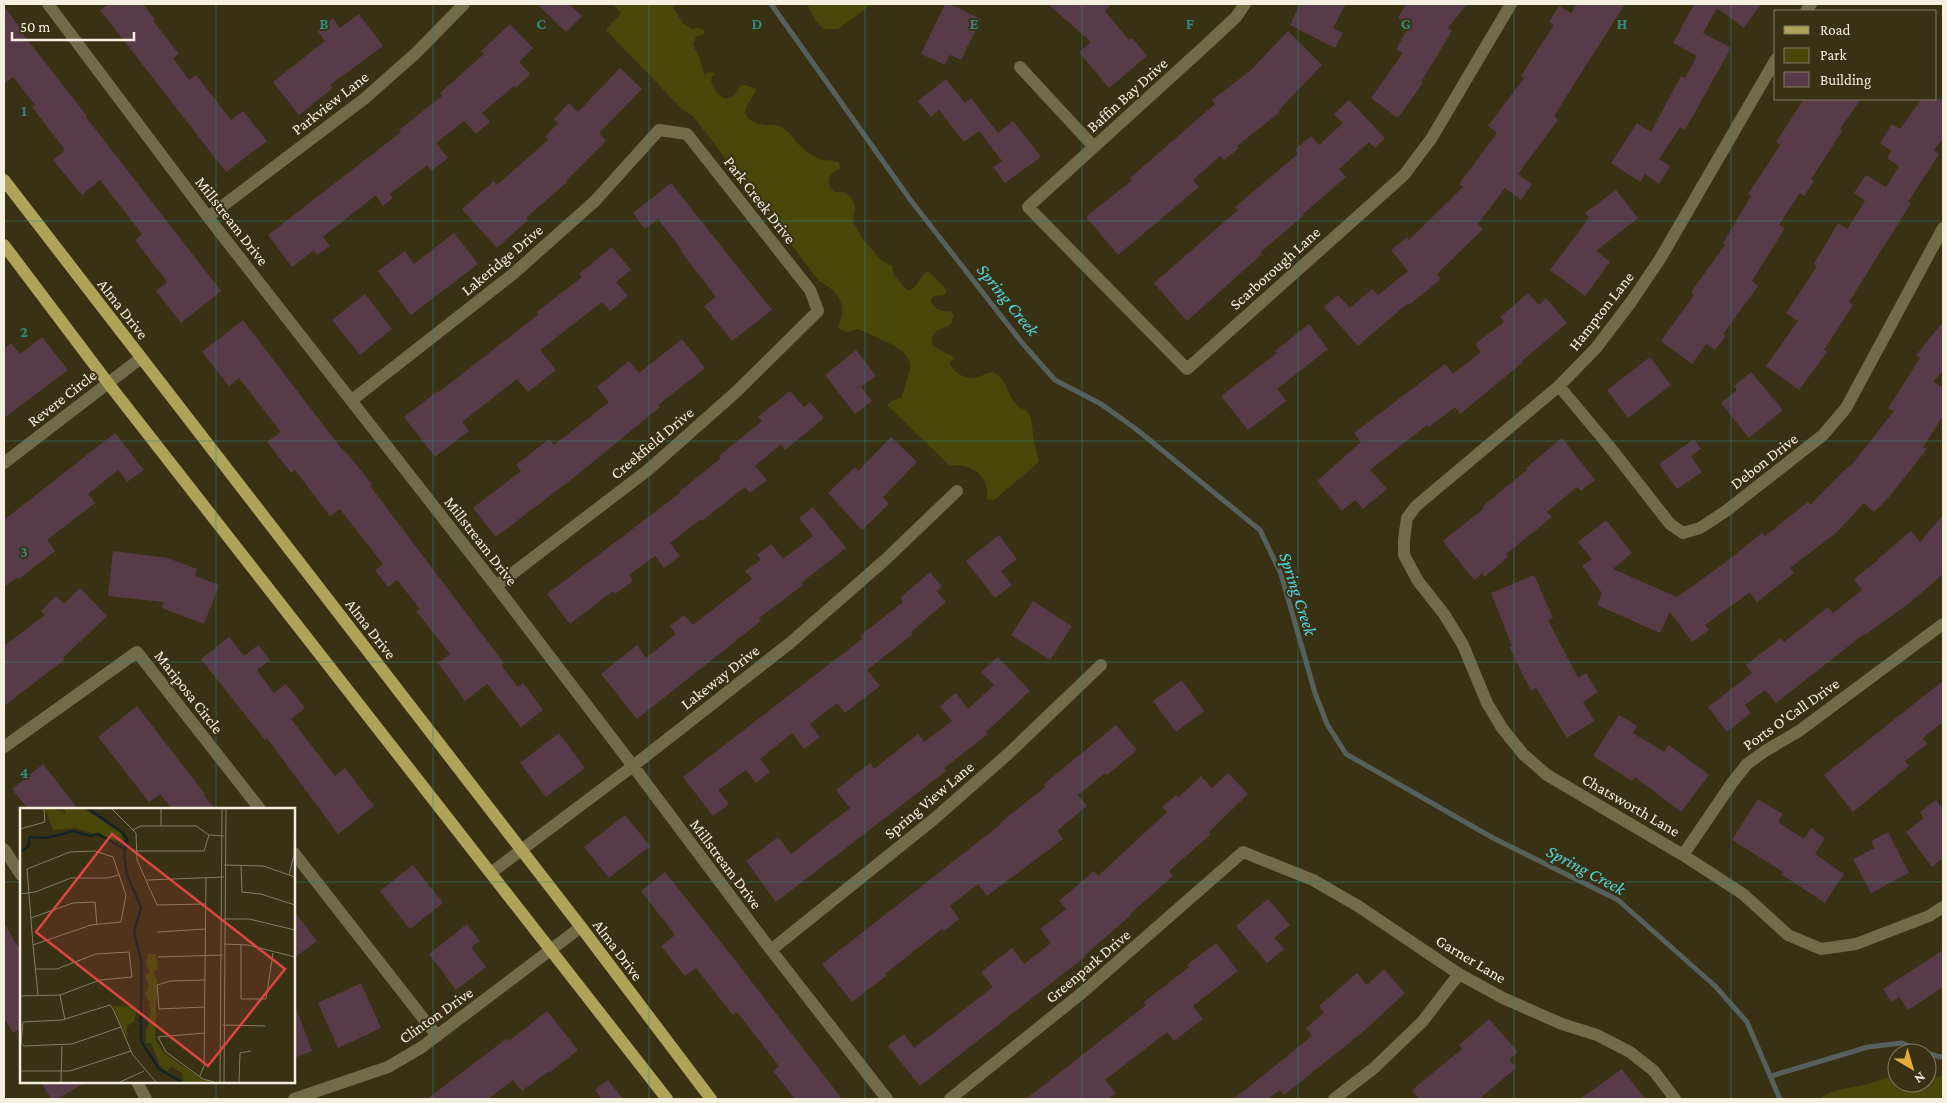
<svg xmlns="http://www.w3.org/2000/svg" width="1947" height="1103" font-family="'Crimson Pro',serif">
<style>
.green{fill:#47480a}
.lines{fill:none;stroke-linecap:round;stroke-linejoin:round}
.stream{stroke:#56605d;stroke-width:5}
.building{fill:#583b48}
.minor{stroke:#706b48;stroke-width:12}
.major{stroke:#afa359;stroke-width:12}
.grid{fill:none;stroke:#32887f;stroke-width:1;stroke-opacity:0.55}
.labels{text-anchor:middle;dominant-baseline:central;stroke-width:4;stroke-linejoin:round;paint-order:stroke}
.street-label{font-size:16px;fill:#f5efdf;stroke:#393114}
.water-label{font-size:18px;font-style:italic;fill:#50d5e2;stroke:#393114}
.inset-river{fill:none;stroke:#122325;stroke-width:2.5}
.inset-road{fill:none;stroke:#847d65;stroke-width:1}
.view{fill:#db4643;fill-opacity:0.15;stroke:#db4643;stroke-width:2.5}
.inset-edge{fill:none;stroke:#f5efdf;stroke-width:2.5}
.grid-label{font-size:16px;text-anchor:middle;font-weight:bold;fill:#32887f;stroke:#393114;stroke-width:4;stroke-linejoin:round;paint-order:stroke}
</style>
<rect width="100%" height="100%" fill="#393114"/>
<path class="green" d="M613,4H675L673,8L684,24L692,29L699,28L704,30V34L696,37L693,45L700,59L704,75L709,72L715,73L711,79C712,88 717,95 726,99L734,96L740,86L745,85L756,89C755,98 743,105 746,114C751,125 764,125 774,125C789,126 795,144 807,152C810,154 816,158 820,159C826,162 830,158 839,163L840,168C829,173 824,183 834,192H843L851,197L855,206L853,221L861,237L882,261L892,266L894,275L907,290H911C918,285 921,275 928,271L944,287L947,292L944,295L933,296L931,301C934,310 942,312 950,311L954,315L951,324C941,330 931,329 932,345C939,351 950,353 954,358L949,363C955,374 967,381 979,377C984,375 988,371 994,373C1010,379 1006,405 1026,410L1031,417L1034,442L1039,462L994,500L987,499C991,477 970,462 950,466L887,405L892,401L902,397C904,387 909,376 910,366C911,348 872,336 858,329L847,332L838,328C848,304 839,292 819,281L693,116L682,109L606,30L621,13Z
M807,4H872L838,29H824L816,21Z
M1943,1076V1099H1820C1831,1089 1850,1088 1864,1085C1874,1083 1881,1078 1891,1077L1897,1089L1912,1088L1916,1083H1927V1078Z"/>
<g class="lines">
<path class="stream" d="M771,4L912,202L1023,344L1055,380L1101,404L1136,429L1260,530L1281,574L1315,693L1327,724L1346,754L1493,838L1618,900L1715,986L1747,1022L1780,1099
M1927,1053L1940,1057L1943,1056
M1771,1076L1868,1047L1902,1043L1926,1053"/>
</g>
<path class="building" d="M108,4H143L155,19L153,21L179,54L173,58L189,80L196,75L231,120L243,111L267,141L226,172L100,10Z
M537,4H569L582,16L566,32Z
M945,4H950L981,19L961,60L950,55L945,65L921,54Z
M1048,4H1111L1105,11L1129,40L1132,38L1147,56L1109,88L1079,52L1091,42Z
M1300,4H1346L1333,28L1343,33L1335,48L1290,25Z
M1406,4H1467L1448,28L1452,31L1421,82L1423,83L1398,118L1371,98L1403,53L1396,49L1410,25L1398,18Z
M1577,4H1625L1554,116L1558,120L1518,174L1532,184L1521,200L1505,188L1478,224L1483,229L1437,274L1441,279L1409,305L1408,303L1358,346L1324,307L1338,295L1350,308L1372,289L1378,295L1408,271L1391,250L1407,237L1409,240L1463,187L1459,184L1497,133L1488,126L1524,78L1521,76L1554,25L1549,22L1559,6L1571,13Z
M1694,4H1761L1744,28L1717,8L1703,33L1731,48L1685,130L1680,127L1659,159L1670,166L1659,184L1645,174L1640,182L1611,163L1637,123L1651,132L1681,76L1685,78L1697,56L1673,43Z
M4,6L20,28L19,29L87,116L86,117L221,291L181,323L156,291L167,282L135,240L142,234L100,180L82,195L53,160L65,150L32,107L35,105L13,77L4,84Z
M359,14L383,46L330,85L333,88L299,115L273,82L325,41L317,30L333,18L340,28Z
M510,24L533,48L519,62L530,74L516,88L514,86L482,113L490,122L476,134L464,121L436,143L448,158L431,171L427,165L390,194L393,198L383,206L376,195L323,237L330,246L317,255L314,250L292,267L268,235L401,132L399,130L442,96L440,93L484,54L481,51Z
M1288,31L1322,65L1279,110L1280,112L1237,146L1239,148L1224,160L1220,156L1193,180L1199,187L1118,255L1086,217L1132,180L1130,178L1215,104L1212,100L1251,70Z
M620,68L642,89L599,133L606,141L566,181L567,182L526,218L528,220L497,248L462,209L494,181L497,185L548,140L545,137L558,123L554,119L569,103L578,112Z
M946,79L965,103L971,98L998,133L1013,121L1041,157L1005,183L993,167L1002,161L979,131L964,142L939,110L931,117L918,101Z
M1804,99H1861L1840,129L1842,131L1811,179L1814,181L1804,196L1800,193L1779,225L1785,228L1752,281L1758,286L1723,334L1726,336L1715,350L1706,344L1692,364L1661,341L1694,295L1691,292L1725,245L1723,243L1751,196L1748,194L1780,145L1776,142Z
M1922,99H1943V138L1934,150L1939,154L1908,202L1911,203L1849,302L1853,305L1824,350L1827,352L1799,390L1766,366L1798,321L1786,313L1817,266L1814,264L1838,223L1847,229L1865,201L1854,193L1866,175L1886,187L1899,166L1887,158L1892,151L1880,143L1892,124L1900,129Z
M1349,100L1385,138L1375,148L1369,142L1339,169L1346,177L1303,214L1304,215L1261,252L1262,254L1187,321L1154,283L1238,210L1235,207L1298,154L1295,150L1311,136L1319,145L1343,123L1334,114Z
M671,183L772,310L732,341L704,306L716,297L680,250L681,249L658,219L645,229L633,213Z
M1616,190L1638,218L1596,251L1610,262L1585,296L1550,270L1589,218L1585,213Z
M454,233L478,264L411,315L378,271L405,251L414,264Z
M612,247L631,270L616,282L628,296L610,311L602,302L540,350L556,370L528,392L517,379L462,422L469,431L435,457L404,417L438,391L439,392L539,314L537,312L582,277L579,274Z
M1528,293L1539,305L1546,298L1567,323L1522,361L1523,362L1460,414L1455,407L1429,427L1427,425L1370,470L1387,489L1363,509L1355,500L1342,511L1317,481L1361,442L1354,433L1445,364L1453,374L1481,352L1475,344L1504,322L1500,317Z
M365,294L392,329L360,355L332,320Z
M243,320L344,452L345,451L372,484L370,486L504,663L501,665L518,687L523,683L543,710L521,727L487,684L465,701L438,663L450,654L416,611L420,609L397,580L388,587L375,570L383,564L340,509L330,516L295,470L291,473L267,442L281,432L239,378L229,386L202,352Z
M1943,322V370L1933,382L1943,388V416L1923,447L1927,449L1889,497L1874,512L1864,503L1836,533L1790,568L1794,573L1757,602L1750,592L1705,625L1709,630L1692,642L1670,612L1660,633L1597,605L1602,593L1582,566L1592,559L1578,542L1606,520L1632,553L1613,569L1677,597L1726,562L1762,533L1765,536L1808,502L1810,505L1849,466L1850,467L1894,411L1888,408L1920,358L1916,355Z
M1309,324L1328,349L1277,389L1286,401L1248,430L1221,396L1277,353L1275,351Z
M42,337L68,370L4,418V349L11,343L20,354Z
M682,339L705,368L658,405L660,407L577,475L496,537L473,508L521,471L516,465L549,439L554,445L609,402L597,387L629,361L639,373Z
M856,350L876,376L861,387L872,401L855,414L825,375Z
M1650,357L1671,385L1628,418L1607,390Z
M1751,372L1783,410L1749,438L1721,403L1737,390L1734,386Z
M790,391L804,407L810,402L824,418L785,450L781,444L755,466L767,480L750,493L745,487L702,521L701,519L670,543L680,556L664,568L655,556L629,575L633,581L615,594L613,591L570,624L547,594L680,493L679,492L721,458L719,456L762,421L758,417Z
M115,433L144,470L127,482L118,470L88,494L95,503L47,540L55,551L19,579L18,577L4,587V520Z
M891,437L917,462L883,497L889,504L862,530L828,493L855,467L858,471Z
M1562,438L1595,480L1581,491L1577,487L1547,512L1552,517L1506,554L1508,557L1484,577L1483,573L1474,580L1443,541L1484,508L1483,506L1527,470L1526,468Z
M1694,439L1701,449L1691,456L1702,472L1677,489L1659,464Z
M813,507L846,548L801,583L803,585L759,618L761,621L637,719L601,674L637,645L646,658L676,634L670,626L684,615L693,625L752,579L745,571L761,560L757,555L771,544L783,559L813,536L799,518Z
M1943,515V574L1912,601L1865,635L1864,634L1776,703L1765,690L1745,705L1751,713L1727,732L1708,707L1752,673L1746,665L1781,638L1784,642L1828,607L1833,613L1862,590L1854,579L1878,560V559L1911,531L1920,542Z
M999,535L1017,559L1001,571L1012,585L995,598L966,561Z
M113,551L168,558L197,569L195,576L219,585L204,624L162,608L164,602L108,596Z
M930,572L942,586L937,592L946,602L911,632L913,634L867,670L880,686L845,713L837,703L810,724L820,737L804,749L792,733L760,759L770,772L756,783L746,770L718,790L729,804L713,816L683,777L862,639L860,636L903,602L900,598Z
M1534,575L1553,618L1548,620L1578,678L1586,673L1598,692L1583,702L1594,721L1567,738L1536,688L1531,691L1509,647L1512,646L1491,593Z
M80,588L107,616L63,658L64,660L4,706V646L45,615L41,611L56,596L64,604Z
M1033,601L1072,626L1050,660L1011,635Z
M229,637L244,656L258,645L270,660L257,670L274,693L286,684L305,708L291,719L335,776L345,768L374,806L338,834L267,738L265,740L201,659Z
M998,657L1030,691L986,732L988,734L944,768L946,771L776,902L746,861L778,837L791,854L850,808L836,790L870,763L874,769L918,734L924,742L952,721L940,706L956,693L968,709L994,685L981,672Z
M1182,680L1204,711L1176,732L1153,701Z
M1943,681V722L1923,738L1927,744L1905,761L1909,766L1853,812L1824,775Z
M137,706L205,794L204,795L215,809H172L160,794L149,802L98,737Z
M1619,715L1637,726L1633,733L1664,752L1669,745L1709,775L1681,812L1635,777L1632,781L1593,756Z
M1116,725L1137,750L1107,775L1105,773L1078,795L1087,806L1057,831L1063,839L987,896L978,884L950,906L959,919L944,931L942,929L885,974L886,976L852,1002L822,964L1001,824L1000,823L1045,787L1044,784Z
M559,733L585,768L546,797L520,763Z
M43,764L78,809H28L12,789Z
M1228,773L1248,794L1209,832L1211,834L1169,871L1173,876L1130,914L1131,915L1085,955L1086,956L920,1086L888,1046L904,1034L914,1048L993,987L981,972L1012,948L1024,964L1051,943L1040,929L1066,909L1059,901L1094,871L1098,876L1167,812L1162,807L1176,795L1178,798L1201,776L1212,788Z
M1758,799L1783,814L1778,822L1804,839L1811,828L1825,838L1815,854L1844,874L1825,903L1781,874L1783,872L1732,840Z
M1936,800L1943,809V858L1932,867L1906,832L1924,818L1920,812Z
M625,815L650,846L609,878L584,847Z
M1888,832L1909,873L1871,893L1853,859L1875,848L1871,841Z
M413,865L443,903L410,929L380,891Z
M665,872L724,946L842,1099H795L773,1071L779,1066L737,1012L733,1015L696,968L685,976L661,946L675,935L641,891Z
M1268,899L1290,925L1274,938L1284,949L1267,963L1236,926Z
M294,911L317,941L294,958Z
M4,923L21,952V1028L13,1033L4,1018Z
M467,924L480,941L471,947L486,967L456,990L429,954Z
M1216,943L1238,971L1193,1006L1203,1019L1174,1041L1167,1032L1105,1080L1116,1093L1108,1099H1026L1146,1005L1144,1002L1189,967L1187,965Z
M1943,950V987L1908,1010L1899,997L1891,1002L1883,989Z
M1384,969L1405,993L1364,1031L1284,1095L1280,1090L1267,1099H1234L1312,1036L1306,1028L1324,1013L1319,1006L1357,973L1367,985Z
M361,983L381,1028L338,1048L318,1003Z
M295,1005L312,1051L294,1058V1006Z
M547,1011L578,1050L549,1073L548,1072L522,1091L513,1080L488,1099H427L506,1039L509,1041Z
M1489,1019L1518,1052L1509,1060L1516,1068L1479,1099H1419L1412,1090L1462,1049L1459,1045Z
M1622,1069L1645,1099H1580Z
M608,1080L623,1099H601L595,1090Z
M41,1082H86L57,1099H51Z"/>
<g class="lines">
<path class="minor" d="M48,4L208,217L496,586L633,766L771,950L887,1099
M1245,4L1236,17L1205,46L1028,207L1187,369L1404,175L1431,139L1511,4
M1806,11L1811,4
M1776,59L1660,259L1631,302L1596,348L1559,386L1416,506L1407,518L1404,539V555L1418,581L1444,614L1463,645L1487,703L1502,728L1523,754L1547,775L1683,855L1743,894L1788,935L1821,949L1856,944L1929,916L1943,907
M1020,67L1094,147
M208,217L364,99L416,53L464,4
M1559,386L1609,446L1670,524L1683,533L1700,528L1726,511L1823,435L1846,408L1943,228
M352,400L513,274L595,201L659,130L687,134L810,290L818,311L736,392L648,470L496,586
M4,463L141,358
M4,747L137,652L260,809
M4,849L21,875
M294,853L437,1036
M1683,855L1732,783L1747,764L1765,751L1799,731L1943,624
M492,872L633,766L790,643L885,560L957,491
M771,950L934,819L1008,754L1101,665
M137,1082L146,1099
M294,1099L388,1067L422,1047L581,927
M950,1099L1083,992L1243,852L1313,880L1358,906L1459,974L1503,998L1562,1024L1597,1035L1630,1052L1654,1071L1675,1099
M1334,1099L1374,1068L1422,1022L1459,974"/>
<path class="major" d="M4,180L581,927L711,1099
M4,245L108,383L667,1099"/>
</g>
<path class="grid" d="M216,4V809M433,4V1099M649,4V1099M865,4V1099M1082,4V1099M1298,4V1099M1514,4V1099M1731,4V1099M4,221H1943M4,441H1943M4,662H1943M4,882H21M294,882H1943M216,1082V1099"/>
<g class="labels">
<g class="street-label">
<text transform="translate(1127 95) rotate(-42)">Baffin Bay Drive</text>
<text transform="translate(330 103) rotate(-38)">Parkview Lane</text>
<text transform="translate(760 200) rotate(52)">Park Creek Drive</text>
<text transform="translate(232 221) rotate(52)">Millstream Drive</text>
<text transform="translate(502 260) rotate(-40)">Lakeridge Drive</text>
<text transform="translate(1275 268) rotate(-42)">Scarborough Lane</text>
<text transform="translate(123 309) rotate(52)">Alma Drive</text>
<text transform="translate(1601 311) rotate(-52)">Hampton Lane</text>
<text transform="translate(62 398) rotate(-38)">Revere Circle</text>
<text transform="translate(652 443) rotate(-40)">Creekfield Drive</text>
<text transform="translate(1764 461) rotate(-38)">Debon Drive</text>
<text transform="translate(481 541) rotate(52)">Millstream Drive</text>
<text transform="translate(371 629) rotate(52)">Alma Drive</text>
<text transform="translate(720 677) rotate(-38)">Lakeway Drive</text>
<text transform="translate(189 692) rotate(52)">Mariposa Circle</text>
<text transform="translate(1791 714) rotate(-35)">Ports O'Call Drive</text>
<text transform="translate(929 800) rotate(-40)">Spring View Lane</text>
<text transform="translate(1631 805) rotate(30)">Chatsworth Lane</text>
<text transform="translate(726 864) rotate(53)">Millstream Drive</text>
<text transform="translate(618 950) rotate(53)">Alma Drive</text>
<text transform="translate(1471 959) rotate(31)">Garner Lane</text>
<text transform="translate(1088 966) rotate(-40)">Greenpark Drive</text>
<text transform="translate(436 1015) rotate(-35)">Clinton Drive</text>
</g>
<g class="water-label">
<text transform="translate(1008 300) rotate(51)">Spring Creek</text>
<text transform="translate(1298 594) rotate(72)">Spring Creek</text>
<text transform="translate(1586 870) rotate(28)">Spring Creek</text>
</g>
</g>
<g transform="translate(20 808)">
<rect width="275" height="275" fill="#393114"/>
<path d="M25,1H35L45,6V1H64L101,25L104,35L56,20L33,22ZM128,146H136L138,161L133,164L137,172L135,231L145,246L187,274H163L162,265L151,258L147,264L140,257L131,235H126V223L129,216L127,211H129L131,200L128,198L130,196L125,186L129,178L125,167L130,164L126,156ZM93,198L117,199L114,214L107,218V230Z" fill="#47480a"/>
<path class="inset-river" d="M69,1L103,25L107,31L104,47L107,67L121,99L114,125L121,152V233L139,261L162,274M0,44L8,39L10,29L27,30L53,23L70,28L78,26L105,41"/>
<path class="inset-road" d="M92,1L116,25L117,52L137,97L186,96M141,18V1M0,21L25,14L24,1M113,22L121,18H176L189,27L204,28M117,43H184L189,27M204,57L243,58L275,69M221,57L222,84L241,86L275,97M269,67L274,47L275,1M127,72L204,69M0,86L15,84L51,70H87L99,67M11,110L53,95L75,94L77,117M204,111H229L275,122M137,124L186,121M204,136L228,137L275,149M13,137L71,117L101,114L106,87L93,49L75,43L50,44L7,61L13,137L18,187M221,137V191H246L253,145M138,149L203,147M40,187L45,212M0,188L40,187L80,172L112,169L109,144L76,146L37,161H15M185,199L139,201L137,177L150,173L185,172M203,217L245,218M101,219L52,236L4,238L1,235L3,214L42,212L90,197L93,201L101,219L111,243L113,247L136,274M185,225L138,229L146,244L183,271L194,274M0,263H50L111,243M180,268L184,258L186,69M41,274L42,238M100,274L124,263M200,274L202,1M204,274L206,1M219,274L220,245L231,243"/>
<path class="view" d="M92,26L265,161L188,258L16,124Z"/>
<rect width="275" height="275" class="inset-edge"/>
</g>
<g class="grid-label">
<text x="324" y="29">B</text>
<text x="541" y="29">C</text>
<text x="757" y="29">D</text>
<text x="974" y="29">E</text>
<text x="1190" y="29">F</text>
<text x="1406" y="29">G</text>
<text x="1622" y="29">H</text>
<text x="24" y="116">1</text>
<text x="24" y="337">2</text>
<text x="24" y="557">3</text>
<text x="24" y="778">4</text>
</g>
<rect width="1947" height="1103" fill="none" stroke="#f5efdf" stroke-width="10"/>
<rect x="1774" y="10" width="162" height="90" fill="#393114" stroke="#847d65"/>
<rect x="1784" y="26" width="25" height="8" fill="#afa359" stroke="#847d65"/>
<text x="1820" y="35" font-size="15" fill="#f5efdf">Road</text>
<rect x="1784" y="48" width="25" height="15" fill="#47480a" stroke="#847d65"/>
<text x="1820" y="60" font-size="15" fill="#f5efdf">Park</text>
<rect x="1784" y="72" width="25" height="15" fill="#583b48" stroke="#847d65"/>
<text x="1820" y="85" font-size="15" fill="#f5efdf">Building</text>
<g transform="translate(1912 1068) rotate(142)"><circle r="24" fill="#393114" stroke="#847d65"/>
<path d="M0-4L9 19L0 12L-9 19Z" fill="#e8ab37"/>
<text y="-8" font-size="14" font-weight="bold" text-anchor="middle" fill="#f5efdf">N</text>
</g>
<path d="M12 32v8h122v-8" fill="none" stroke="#f5efdf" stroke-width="2.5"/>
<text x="20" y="32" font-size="15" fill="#f5efdf" stroke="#393114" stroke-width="4" paint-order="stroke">50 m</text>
</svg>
